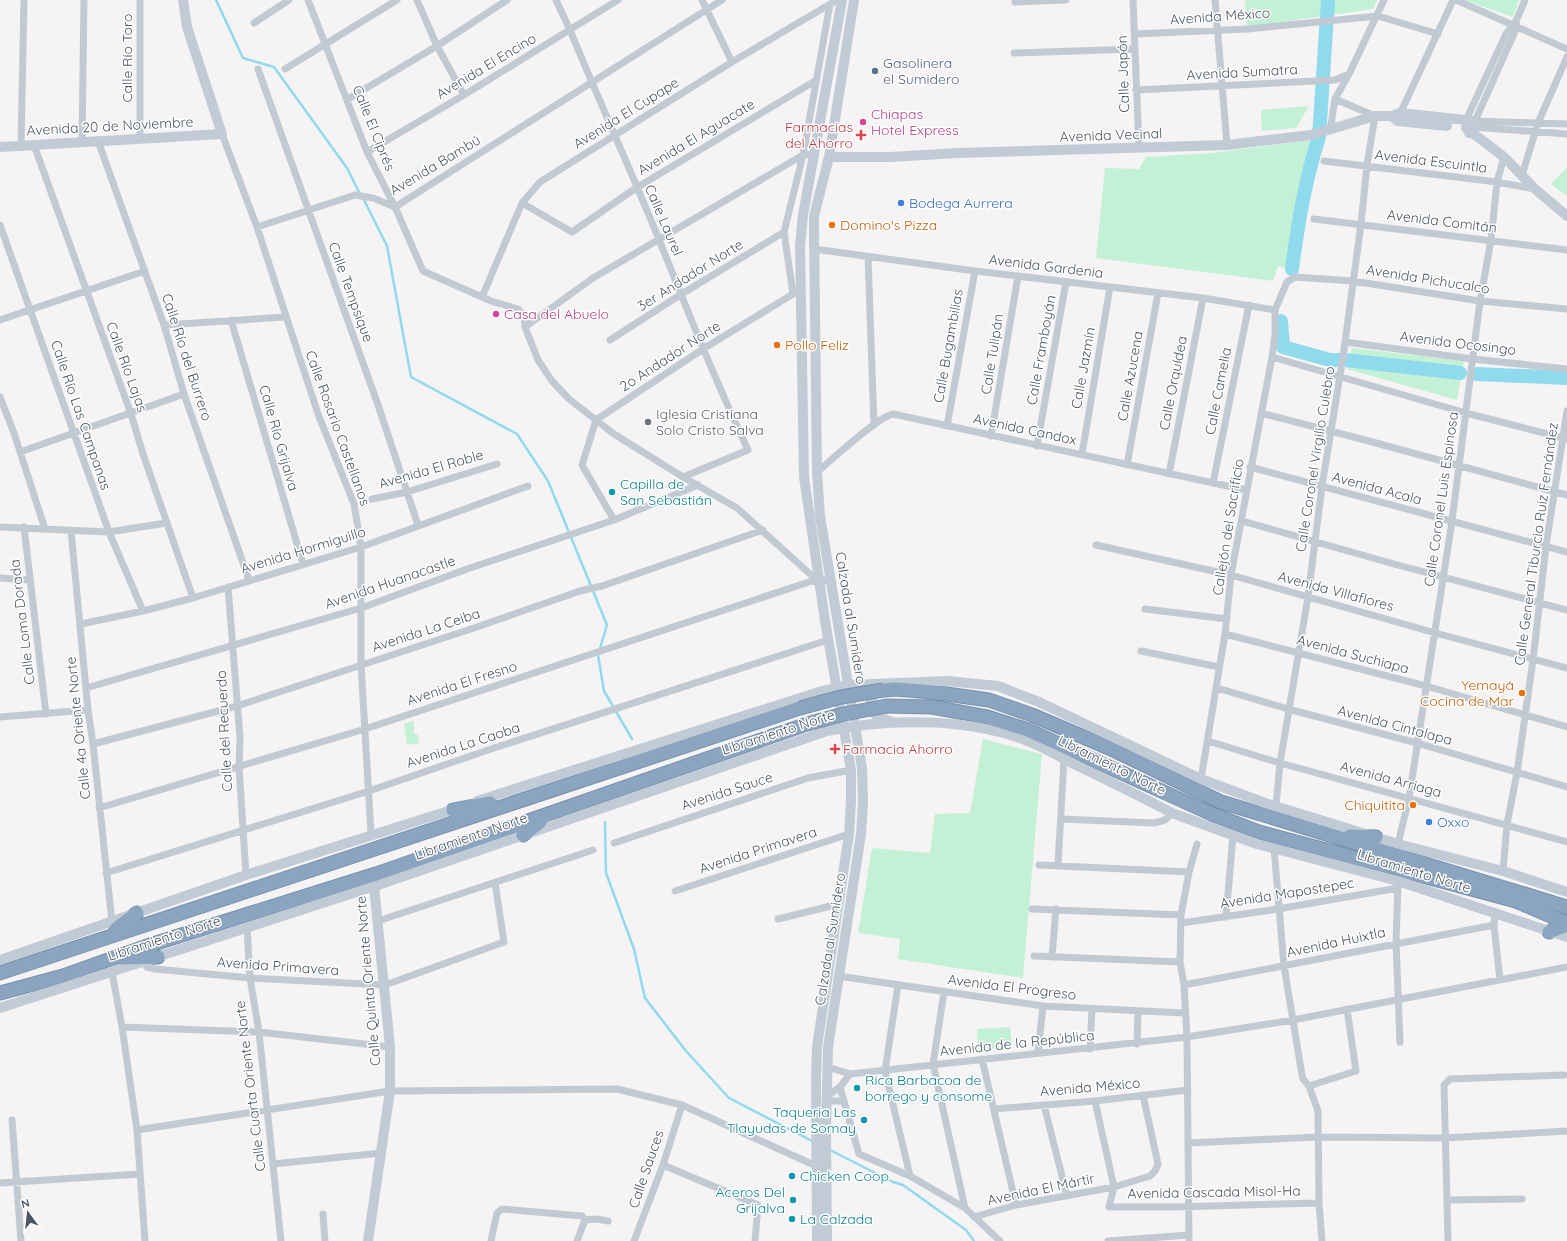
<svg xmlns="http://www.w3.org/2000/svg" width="1567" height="1241" font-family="Quicksand,sans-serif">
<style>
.green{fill:#c3f1d5}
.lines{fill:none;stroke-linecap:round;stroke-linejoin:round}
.stream{stroke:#90daee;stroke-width:2.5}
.river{stroke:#90daee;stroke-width:14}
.highway-casing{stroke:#7690ad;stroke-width:15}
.street{stroke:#c1cad2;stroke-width:7}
.secondary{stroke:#c1cbd6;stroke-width:10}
.highway{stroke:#8ba5c1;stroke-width:13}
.highway-bridge-casing{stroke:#7690ad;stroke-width:15;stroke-linecap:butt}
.highway-bridge{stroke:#8ba5c1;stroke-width:13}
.service-dot{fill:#5c6f8a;stroke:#fff;stroke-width:1.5}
.hotel-dot{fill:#d1479c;stroke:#fff;stroke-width:1.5}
.health-dot{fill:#e0444e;stroke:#fff;stroke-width:1.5}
.shop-dot{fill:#3f7fe0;stroke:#fff;stroke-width:1.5}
.food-dot{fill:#e8710a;stroke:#fff;stroke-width:1.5}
.worship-dot{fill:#6b7280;stroke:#fff;stroke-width:1.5}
.culture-dot{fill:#0f9aa8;stroke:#fff;stroke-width:1.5}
.labels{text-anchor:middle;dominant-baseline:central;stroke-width:3;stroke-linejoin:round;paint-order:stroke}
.street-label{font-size:14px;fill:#4a5661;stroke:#fff}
.service-label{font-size:14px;fill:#4e5e75;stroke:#fff;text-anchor:start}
.hotel-label{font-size:14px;fill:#b23c85;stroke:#fff;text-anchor:start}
.health-label{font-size:14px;fill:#be3a42;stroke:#fff;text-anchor:end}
.shop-label{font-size:14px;fill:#366cbe;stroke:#fff;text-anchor:start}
.food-label{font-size:14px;fill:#c56008;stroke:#fff;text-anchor:start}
.worship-label{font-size:14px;fill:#5b616d;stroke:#fff;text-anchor:start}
.culture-label{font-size:14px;fill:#0d838f;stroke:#fff;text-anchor:start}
</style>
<rect width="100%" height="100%" fill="#f5f3f3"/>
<path class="green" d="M1245,0H1377L1373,9L1247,27Z
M1464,0H1519L1513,17Z
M1309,106L1296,128L1262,131L1261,110Z
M1313,140L1290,269L1278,266L1273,281L1096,258L1105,168L1139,169L1146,157L1212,153Z
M1567,167V196L1551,184Z
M1352,348L1464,361L1457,400L1347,369Z
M414,721V734L418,735L419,743L407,745L404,724Z
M983,739L1042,754L1023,978L898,959L900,939L858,933L872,848L930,853L935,814L970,813Z
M1010,1027L1012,1047L978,1050L977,1029Z"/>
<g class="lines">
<path class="stream" d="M216,0L243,58L274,67L347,168L360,194
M363,198L387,246L411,377L517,434L548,481L607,625L598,655L604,691L632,739
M605,822L606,873L634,949L645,998L686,1051L729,1098L814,1142
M830,1150L893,1182L903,1185L966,1230L974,1241"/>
<path class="river" d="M1292,269C1298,224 1305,180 1319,137L1328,0
M1281,321L1283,347L1330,360H1345L1460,373
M1477,374L1567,378"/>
<g class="highway-casing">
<path id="highway" d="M883,690L896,689L932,692L989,700L1032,715L1109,748L1221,802L1567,907
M887,706L932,707L987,717L1028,730L1214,815L1259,832L1516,901L1567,923
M453,810L490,803
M523,835L540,822
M1350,836L1376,837
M116,929L137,913
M1549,932L1567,925
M123,958L158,957
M0,973L800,708
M0,993L63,976L150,945L376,874L807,724"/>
</g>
<path class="street" d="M140,0V139
M308,0L367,152L395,207L423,271L491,301L518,309L524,315L525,327L538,360L552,381L569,399L614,434L683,477L737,508L820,583
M417,0L437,46L464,95
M556,0L570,30C599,101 631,170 660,242C688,312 716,382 748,450L683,477
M702,0L732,62
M1133,0L1139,147
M1215,0L1227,145
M1456,0L1567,49
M1525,0L1516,21L1517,27L1475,121L1567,124
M1015,2L1066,0
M254,23L289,0
M1135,34L1248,29L1378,16L1438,34
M1014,53L1135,49
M258,69L378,405L418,525
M285,69L397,0
M1136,90L1335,80L1349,74
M348,99L437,46L507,0
M1399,116L1453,0
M1466,120L1506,34L1515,22
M1473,127L1567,134
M1330,131L1335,99L1349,74L1384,0
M222,134L257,227L318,414L354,504L361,547V664L371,834
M98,141L164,325L184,394L249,580
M82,142L84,0
M21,145L24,0
M34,145L131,414L143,454L193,598
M367,152L464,95L618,0
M1324,161L1497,182L1535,189
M1522,175L1538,123L1567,57
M522,203L572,232L636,188L815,81
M1314,219L1567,250
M0,225L109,532L143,611
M257,227L355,195L373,198L395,207L722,0
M814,249L975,271L1203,298L1275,310
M868,257L874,425
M793,294L784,232L803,155L830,4
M482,297L522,203L540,182L732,62L837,0
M0,320L145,271
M231,320L303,564
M164,325L285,317
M525,327L593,278L803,155L814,154
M610,340L680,295L784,232
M1345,342L1473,359L1567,369
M1272,357L1466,413L1567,439
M0,397L14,433L45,529
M1261,413L1365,440L1567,495
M947,426L975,271
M991,436L1018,276
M1037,446L1066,282
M20,452L184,394
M1082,454L1110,287
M1127,465L1158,293
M1250,467L1567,552
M817,472C832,460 877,417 893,414L1246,490
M1169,474L1203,298
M1213,483L1249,305
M372,499L407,492L497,464
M614,520L582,465L596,420L703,349L793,294L801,293
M1242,521L1394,564L1567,610
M0,527L109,532L166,523
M24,527L46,714
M71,531L88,710L93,744L112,922
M1096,545L1231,575L1439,634L1567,668
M0,578L29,580
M228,587L240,737L239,767L246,875
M1145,609L1227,619
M81,624L143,611L193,598L361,547L528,486
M1225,634L1426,686L1567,727
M1141,651L1219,667
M86,688L361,608L470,568L614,520L698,485
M1217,688L1288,709L1417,743L1567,787
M0,717L88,710
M1208,741L1280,763L1567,842
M93,744L237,706L477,627L580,591L602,586L763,530
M1201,779L1225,634L1231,575L1272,357L1275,335V310L1287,282L1295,277L1353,281L1480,301L1567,309
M1276,806L1280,763L1308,597L1322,486L1343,357L1361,224L1367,165L1375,116L1335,99
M99,808L365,729L812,581L820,583L830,578
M1062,819L1154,823L1165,820L1172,813
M614,843L808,778L851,770
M1398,844L1409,798L1452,521L1480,301L1491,240L1497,182L1504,157
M1274,848L1284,966L1302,1075L1303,1079L1309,1086L1318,1111L1319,1203L1322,1241
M1039,865L1189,872
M1058,865L1064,759
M1503,871L1507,824L1517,773L1533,660L1546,546L1567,411
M106,873L369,791L488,750L828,640
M1398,884L1396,943L1400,1042
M675,891L849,834
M1032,909L1181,915
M1495,912L1494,925L1500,980
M1226,917L1233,835
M778,919L839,904
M378,921L593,850
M1181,923L1278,909L1398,888
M247,927L250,978L259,1032L281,1241
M1034,956L1180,962
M1052,957L1056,909
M142,962L147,967L155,969L250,978L385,985L504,942L495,883
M112,972L122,1027L137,1130L145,1241
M838,976L1043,1006L1184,1013
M898,985L885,1071L910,1176
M1184,985L1494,925
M944,992L933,1064L965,1208
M122,1027L259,1032L390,1047
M1137,1044L1138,1012
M1090,1049L1092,1009
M1038,1053L1043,1006
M982,1059L1016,1205
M828,1067L850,1074L1187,1037L1293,1020L1567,967
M1309,1086L1356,1071L1347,1009
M840,1087L859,1154L910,1176L965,1208L1000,1241
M827,1096L840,1087L850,1074
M827,1101H844
M1095,1101L1114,1187L1109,1207H1176L1319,1203
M1044,1105L1067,1196
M994,1109L1095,1101L1188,1090
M12,1120L21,1241
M137,1130L390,1091L617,1089L682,1105L816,1166
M1188,1143L1318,1137L1446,1138L1567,1131
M273,1164L381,1153
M663,1165L758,1205L755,1241
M0,1183L140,1174
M1447,1200L1522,1199
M323,1214L325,1241
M974,1217L1016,1205L1114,1187L1150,1176L1155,1171L1158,1164L1143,1095
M585,1220L597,1219L608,1221
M491,1241L497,1213L502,1209L582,1216L585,1220L577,1241
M634,1241L663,1165L682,1105
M1108,1241L1189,1235
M1189,1241L1187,1037L1184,985L1180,962L1181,915L1189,872L1197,844
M1448,1241L1444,1085L1450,1079L1564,1075"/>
<path class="secondary" d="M1392,116L1397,121L1447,126
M1466,128L1504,157L1535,189L1567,216
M0,147L222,134L187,27L183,0
M829,157H890L958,153L1227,145L1311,135L1375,116H1392L1400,113L1475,121L1469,133
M880,690C870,695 867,707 876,715C880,718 887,720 892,722
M477,801L822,691L848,685L947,681L998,686L1039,702L1201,779L1265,803L1398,844L1503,871L1567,892
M0,960L246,875L458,808
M0,1008L378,885L827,731C888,718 966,718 1025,740C1042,746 1058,756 1074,764C1107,780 1140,796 1172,813L1257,844L1398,881L1567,937
M368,1241L390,1091V1047L374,886
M817,1241L816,1077L817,1047L849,834L851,801V770L825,621L804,477L800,246L803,215L842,0
M827,1241L826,1132L828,1047L861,834L863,801L862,768L820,516L817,472L814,231V216L829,157L854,0"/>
<use href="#highway" class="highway"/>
<g class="highway-bridge-casing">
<path id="highway-bridge" d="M800,708L841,697L883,690
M807,724L844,714L887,706"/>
</g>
<use href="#highway-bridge" class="highway-bridge"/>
</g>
<circle class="service-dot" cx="875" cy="71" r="4"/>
<g class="hotel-dot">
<circle cx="863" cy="122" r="4"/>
<circle cx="496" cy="314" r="4"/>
</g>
<g class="health-dot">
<path d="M859 129h4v4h4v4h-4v4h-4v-4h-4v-4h4z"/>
<path d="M833 743h4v4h4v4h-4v4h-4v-4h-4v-4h4z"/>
</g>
<g class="shop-dot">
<circle cx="901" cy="203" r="4"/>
<circle cx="1429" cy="822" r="4"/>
</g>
<g class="food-dot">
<circle cx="832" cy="225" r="4"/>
<circle cx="777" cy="345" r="4"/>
<circle cx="1522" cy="693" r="4"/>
<circle cx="1413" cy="805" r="4"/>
</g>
<circle class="worship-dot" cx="648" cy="422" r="4"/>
<g class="culture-dot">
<circle cx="612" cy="492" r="4"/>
<circle cx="857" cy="1088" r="4"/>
<circle cx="864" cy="1120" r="4"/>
<circle cx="792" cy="1176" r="4"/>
<circle cx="793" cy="1200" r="4"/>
<circle cx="792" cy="1219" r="4"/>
</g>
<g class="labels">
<g class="street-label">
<text transform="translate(1220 16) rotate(-4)">Avenida México</text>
<text transform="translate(127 58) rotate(-90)">Calle Río Toro</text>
<text transform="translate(486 66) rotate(-31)">Avenida El Encino</text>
<text transform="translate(1242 72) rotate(-3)">Avenida Sumatra</text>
<text transform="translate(1123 74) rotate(-92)">Calle Japón</text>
<text transform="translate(626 113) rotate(-32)">Avenida El Cupape</text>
<text transform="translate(110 126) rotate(-3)">Avenida 20 de Noviembre</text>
<text transform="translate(374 128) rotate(68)">Calle El Ciprés</text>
<text transform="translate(1111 135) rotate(-2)">Avenida Vecinal</text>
<text transform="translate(696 137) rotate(-31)">Avenida El Aguacate</text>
<text transform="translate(1431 161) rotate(7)">Avenida Escuintla</text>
<text transform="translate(435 165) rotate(-31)">Avenida Bambú</text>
<text transform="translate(664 220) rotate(67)">Calle Laurel</text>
<text transform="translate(1442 221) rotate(7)">Avenida Comitán</text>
<text transform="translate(1046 266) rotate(7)">Avenida Gardenia</text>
<text transform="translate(690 275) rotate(-32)">3er Andador Norte</text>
<text transform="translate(1428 279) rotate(9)">Avenida Pichucalco</text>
<text transform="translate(351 292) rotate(70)">Calle Tempsique</text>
<text transform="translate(1458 343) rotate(7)">Avenida Ocosingo</text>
<text transform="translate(948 346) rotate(-80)">Calle Bugambilias</text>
<text transform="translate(1041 350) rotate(-80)">Calle Framboyán</text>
<text transform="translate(992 354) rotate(-81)">Calle Tulipán</text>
<text transform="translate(670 356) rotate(-33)">2o Andador Norte</text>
<text transform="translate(187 357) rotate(72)">Calle Río del Burrero</text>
<text transform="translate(127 367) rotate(70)">Calle Río Lajas</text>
<text transform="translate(1083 368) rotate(-80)">Calle Jazmín</text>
<text transform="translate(1130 376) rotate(-80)">Calle Azucena</text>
<text transform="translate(1173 383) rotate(-79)">Calle Orquídea</text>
<text transform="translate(1218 391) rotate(-79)">Calle Camelia</text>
<text transform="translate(81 415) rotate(71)">Calle Río Las Campanas</text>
<text transform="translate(338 428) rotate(70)">Calle Rosario Castellanos</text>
<text transform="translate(1025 429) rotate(12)">Avenida Candox</text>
<text transform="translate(279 438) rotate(74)">Calle Río Grijalva</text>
<text transform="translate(1315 459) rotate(-81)">Calle Coronel Virgilio Culebro</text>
<text transform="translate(431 469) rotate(-16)">Avenida El Roble</text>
<text transform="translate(1377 488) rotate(15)">Avenida Acala</text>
<text transform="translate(1441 499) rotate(-82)">Calle Coronel Luis Espinosa</text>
<text transform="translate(1228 527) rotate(-81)">Callejón del Sacrificio</text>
<text transform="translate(1536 544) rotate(-82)">Calle General Tiburcio Ruiz Fernández</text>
<text transform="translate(303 550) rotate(-17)">Avenida Hormiguillo</text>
<text transform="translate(390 582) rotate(-19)">Avenida Huanacastle</text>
<text transform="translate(1336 591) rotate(15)">Avenida Villaflores</text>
<text transform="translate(851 618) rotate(81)">Calzada al Sumidero</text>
<text transform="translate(22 622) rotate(-97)">Calle Loma Dorada</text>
<text transform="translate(426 630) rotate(-18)">Avenida La Ceiba</text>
<text transform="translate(1353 654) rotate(15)">Avenida Suchiapa</text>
<text transform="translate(462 683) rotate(-18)">Avenida El Fresno</text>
<text transform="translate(1395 725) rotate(15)">Avenida Cintalapa</text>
<text transform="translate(78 728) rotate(-96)">Calle 4a Oriente Norte</text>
<text transform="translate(224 731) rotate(-93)">Calle del Recuerdo</text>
<text transform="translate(778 732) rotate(-18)">Libramiento Norte</text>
<text transform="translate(463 745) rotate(-18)">Avenida La Caoba</text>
<text transform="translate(1112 765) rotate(26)">Libramiento Norte</text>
<text transform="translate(1391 779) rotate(15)">Avenida Arriaga</text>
<text transform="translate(727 791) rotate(-18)">Avenida Sauce</text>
<text transform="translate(471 836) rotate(-19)">Libramiento Norte</text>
<text transform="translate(758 850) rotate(-18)">Avenida Primavera</text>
<text transform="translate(1414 871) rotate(17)">Libramiento Norte</text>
<text transform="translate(1287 893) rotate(-9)">Avenida Mapastepec</text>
<text transform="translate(164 938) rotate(-18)">Libramiento Norte</text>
<text transform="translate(830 939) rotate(-81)">Calzada al Sumidero</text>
<text transform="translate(1336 942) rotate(-12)">Avenida Huixtla</text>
<text transform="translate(278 966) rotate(4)">Avenida Primavera</text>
<text transform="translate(368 981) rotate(-95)">Calle Quinta Oriente Norte</text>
<text transform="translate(1012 987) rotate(7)">Avenida El Progreso</text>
<text transform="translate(1017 1043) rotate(-6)">Avenida de la República</text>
<text transform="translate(250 1086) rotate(-97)">Calle Cuarta Oriente Norte</text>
<text transform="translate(1090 1087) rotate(-5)">Avenida México</text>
<text transform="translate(646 1169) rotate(-71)">Calle Sauces</text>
<text transform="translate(1041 1189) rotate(-12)">Avenida El Mártir</text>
<text transform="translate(1214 1192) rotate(-1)">Avenida Cascada Misol-Ha</text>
</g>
<g class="service-label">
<text x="883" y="63">Gasolinera<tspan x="883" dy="16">el Sumidero</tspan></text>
</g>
<g class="hotel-label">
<text x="871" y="114">Chiapas<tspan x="871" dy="16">Hotel Express</tspan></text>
<text x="504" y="314">Casa del Abuelo</text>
</g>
<g class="health-label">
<text x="853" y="127">Farmacias<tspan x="853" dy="16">del Ahorro</tspan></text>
<text x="843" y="749" text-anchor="start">Farmacia Ahorro</text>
</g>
<g class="shop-label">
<text x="909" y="203">Bodega Aurrera</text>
<text x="1437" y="822">Oxxo</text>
</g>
<g class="food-label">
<text x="840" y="225">Domino's Pizza</text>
<text x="785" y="345">Pollo Feliz</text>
<text x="1514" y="685" text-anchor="end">Yemayá<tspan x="1514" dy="16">Cocina de Mar</tspan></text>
<text x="1405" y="805" text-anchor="end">Chiquitita</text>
</g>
<g class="worship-label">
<text x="656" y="414">Iglesia Cristiana<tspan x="656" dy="16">Solo Cristo Salva</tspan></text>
</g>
<g class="culture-label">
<text x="620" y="484">Capilla de<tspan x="620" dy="16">San Sebastián</tspan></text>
<text x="865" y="1080">Rica Barbacoa de<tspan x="865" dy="16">borrego y consome</tspan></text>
<text x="856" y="1112" text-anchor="end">Taqueria Las<tspan x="856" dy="16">Tlayudas de Somay</tspan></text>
<text x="800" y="1176">Chicken Coop</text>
<text x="785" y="1192" text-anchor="end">Aceros Del<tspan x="785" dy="16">Grijalva</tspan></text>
<text x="800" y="1219">La Calzada</text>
</g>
</g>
<g transform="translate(28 1213) rotate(345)" stroke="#ffffff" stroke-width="3" paint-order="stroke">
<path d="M0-3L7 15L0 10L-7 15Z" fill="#4a5661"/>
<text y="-6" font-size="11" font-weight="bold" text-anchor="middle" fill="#4a5661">N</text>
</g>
</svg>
